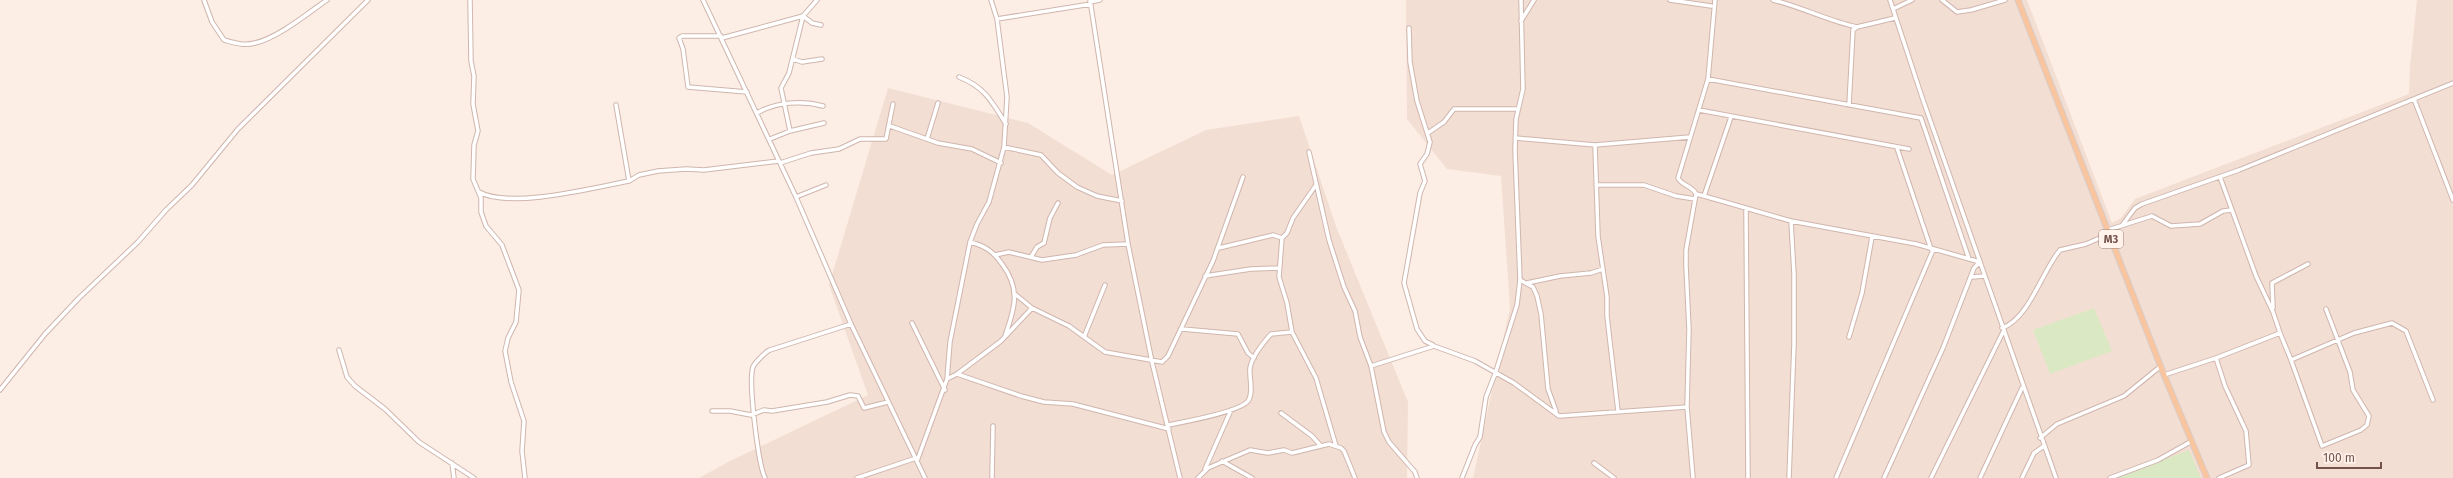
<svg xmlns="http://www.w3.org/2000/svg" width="2453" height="478" font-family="'Fira Sans',sans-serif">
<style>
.residential{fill:#f3ded3}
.green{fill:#dae9c3}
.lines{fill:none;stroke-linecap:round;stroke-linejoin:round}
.street-casing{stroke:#cfb6ae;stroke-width:5.5}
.primary-casing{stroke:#d8cecc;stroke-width:7}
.street{stroke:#fff;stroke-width:3.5}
.primary{stroke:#f9c59e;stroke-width:5}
.labels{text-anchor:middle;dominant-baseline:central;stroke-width:3;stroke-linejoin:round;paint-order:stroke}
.shield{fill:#fff3eb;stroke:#9e827a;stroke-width:1}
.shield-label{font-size:11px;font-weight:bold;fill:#74514a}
</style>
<rect width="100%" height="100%" fill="#fceee5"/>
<path class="residential" d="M1406,0H2027L2112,223L2121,218L2135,199L2409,94L2410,66L2417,0H2453V478H1473L1510,308L1501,176L1447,169L1407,119Z
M888,88L1028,123L1112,175L1206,130L1299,116L1337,229L1408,402L1407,478H699L730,461L868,395L829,285Z"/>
<path class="green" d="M2094,308L2112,351L2050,374L2033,330Z
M2189,450L2201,478H2115Z"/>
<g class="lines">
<g class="street-casing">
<path id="street" d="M204,0L212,22L224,40C235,43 244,46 255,43C278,38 308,13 327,0
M470,0L471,61L474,76L473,104L478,131L474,145L473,179L481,198V212L486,226L502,245L519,290L516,322L508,338L505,351L511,382L524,421L522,451L525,478
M703,0L796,197L851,324L925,478
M1090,0L1128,244L1152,362L1180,478
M1670,0L1711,6
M1773,0C1802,7 1828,21 1857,27
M1890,0L1922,97L2056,478
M1942,0L1957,12L1971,10L2005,0
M1090,2L1100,0
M1893,9L1912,0
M997,19L1091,4
M1521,21L1534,0
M1409,28L1410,62L1417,101L1430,142L1427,154L1420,164L1425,181L1420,193L1404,283L1417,329L1425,341L1433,345
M721,36H682L679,38L683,49L688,87L747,92
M722,38L803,16L817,0
M793,59L802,62L822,59
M959,77C985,87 992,102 1006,124
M1708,79L1921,118L1969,259
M2414,99L2453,200
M616,105L629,181
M1849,105L1853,30L1857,27L1895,18
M1699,110L1909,149
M757,113C776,102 802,100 823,106
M890,126L938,143L972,149L1001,163
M790,131L781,88L789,73L803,16L812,23L821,25
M1428,133L1444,122L1454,109H1518
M1516,138L1595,145L1690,137
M770,139L790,131L824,123
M927,139L938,103
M1595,145L1598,236L1607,297V316L1618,411
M1004,147L1041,155L1058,173L1077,187L1097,196L1122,201
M1897,148L1931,249
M1309,152L1329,240L1344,287L1355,311L1360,337L1371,366L1384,432L1389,442L1415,472L1417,478
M780,163L811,153L839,149L860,139H886L893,104
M2220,177L2256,276L2273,312L2280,333
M1596,185H1644L1676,196L1695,199
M479,192C510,209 593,188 629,181L639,175L658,171L686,169L704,170L779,161
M1696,194L1704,196L1731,117
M1704,196L1791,221L1916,244L1980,262
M796,197L826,185
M1746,210L1748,478
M2123,224L2135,208L2142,204L2239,170L2453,83
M2108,230L2152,216L2171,226L2200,224L2223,211L2232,210
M1282,238L1279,277L1287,303L1292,332L1316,378L1336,446
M1282,238L1287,233L1293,218L1316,185
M970,242C985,246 993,251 1002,264C1021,289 1015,308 1005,336
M1219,248L1273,235L1282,238
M995,255L1009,252L1042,260L1076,255L1103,245L1128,244
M1031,257L1037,247L1044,243L1050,218L1058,203
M1205,276L1251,269L1279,268
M1972,277L1985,276
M1520,280L1533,287L1537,296L1541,314L1548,389L1556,411
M1527,283L1560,276L1591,273L1603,269
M1015,294L1032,308L1069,326L1105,352L1162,362L1168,356L1213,261L1243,177
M2273,308L2272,283L2308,264
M912,323L945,390
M2002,328C2029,319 2042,271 2060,250L2086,244L2109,234
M1182,329L1238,334L1248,353L1254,358
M1084,337L1105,285
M1849,337L1862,293L1872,237
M339,350L347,377L355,386L385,409L419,442L474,478
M2216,358L2225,386L2246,431L2249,465L2219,478
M2291,360L2322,446L2361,430L2367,425L2369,416L2353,390L2350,372L2326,309
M1371,366L1434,346L1475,361L1514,383L1559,416L1687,407
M957,374L1001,341L1032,308
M2164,375L2216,358L2280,333L2291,360L2354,333L2392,323L2406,331L2433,400
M947,379L957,374L1021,396L1044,402L1073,404L1169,429
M0,390L45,334L79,298L138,242L166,210L192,185L238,129L368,0
M712,411H730L751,415L764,410L772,411L827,402L850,395L858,396L864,408L888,402
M1281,413L1312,436L1320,445
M1168,425C1183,422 1240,412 1248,401C1254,393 1249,378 1250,368C1252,356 1263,343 1271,334L1292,332
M2040,438L2057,424L2124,396L2161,366
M917,461L947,379L950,342L970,242L977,224L989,202L1004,147L1007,97L997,19L991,0
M1222,461L1252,478
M452,463L454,478
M1594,463L1614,478
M1205,469L1231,410
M765,478C758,463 748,381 753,367C754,364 766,351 770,350L851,324
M857,478L916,458
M992,478L993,426
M1198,478L1208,468L1250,450L1268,453L1284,450L1292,453L1329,444L1341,448L1344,451L1355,478
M1462,478L1475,445L1480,437L1486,397L1495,374L1517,305L1520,280L1515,150L1516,119L1523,89L1521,0
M1693,478L1687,407L1689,329L1686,266V250L1696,194C1693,186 1682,186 1678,178L1708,79L1715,0
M1789,478L1794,344V274L1791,221
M1836,478L1933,250
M1884,478L1943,348L1974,268L1980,262
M1931,478L2003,332
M1980,478L2022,388
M2022,478L2034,453L2044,446
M2110,478L2158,460L2192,441"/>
</g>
<g class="primary-casing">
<path id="primary" d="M2018,0L2164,375L2207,478"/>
</g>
<use href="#street" class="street"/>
<use href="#primary" class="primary"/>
</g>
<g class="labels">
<rect class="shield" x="2099" y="230" width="24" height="18" rx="3"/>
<g class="shield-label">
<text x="2111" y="239">M3</text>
</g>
</g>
<path d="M2317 462v6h64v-6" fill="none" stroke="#74514a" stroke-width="2"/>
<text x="2323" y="462" font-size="12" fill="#74514a" stroke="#fff3eb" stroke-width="3" paint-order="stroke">100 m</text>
</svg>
